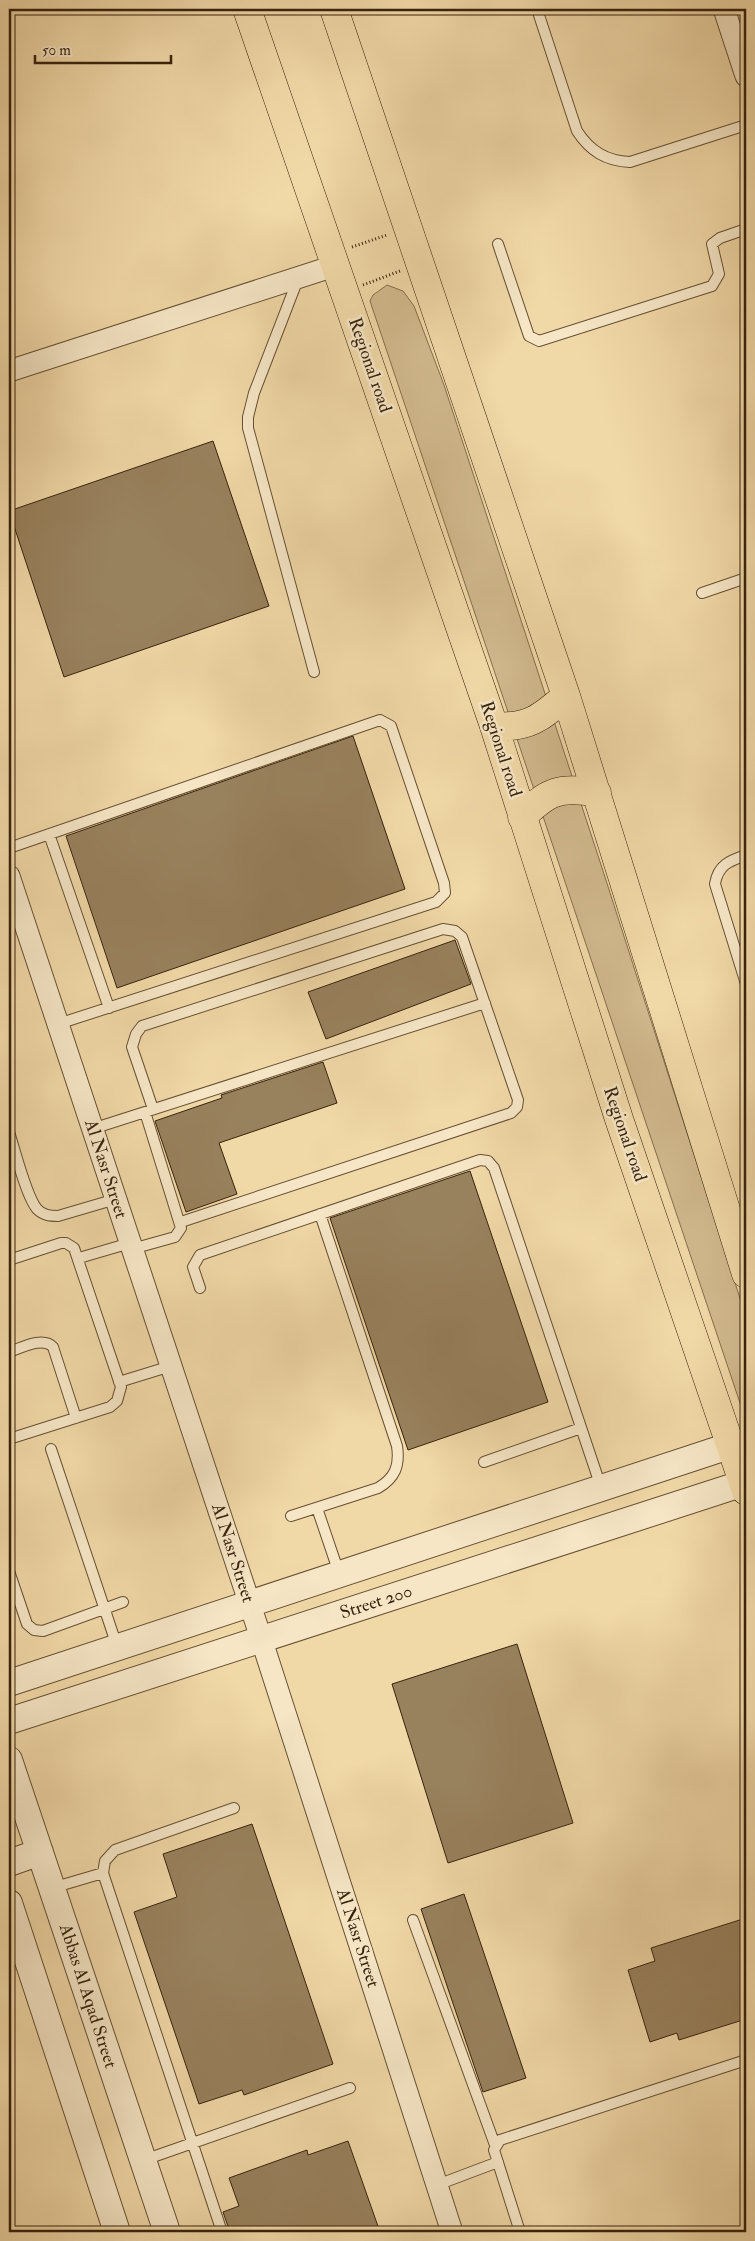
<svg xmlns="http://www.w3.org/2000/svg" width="755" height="2241" font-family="'IM FELL Double Pica',serif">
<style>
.green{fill:#d1b98d;stroke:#846e4d}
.building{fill:#98815d;stroke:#37230d}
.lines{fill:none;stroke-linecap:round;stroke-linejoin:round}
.service-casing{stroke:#665034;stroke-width:12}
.minor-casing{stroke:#665034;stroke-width:23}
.tertiary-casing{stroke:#665034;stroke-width:28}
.trunk-casing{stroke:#37230d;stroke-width:29}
.path{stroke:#37230d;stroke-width:3;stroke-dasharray:1 2.5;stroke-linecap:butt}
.service{stroke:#f6e6c6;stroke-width:10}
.minor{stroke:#f6e6c6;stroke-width:21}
.tertiary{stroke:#f6e6c6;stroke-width:26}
.trunk{stroke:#f1d8a7;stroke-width:28}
.labels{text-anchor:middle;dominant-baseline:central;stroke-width:5;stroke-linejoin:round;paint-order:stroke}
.street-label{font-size:18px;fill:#37230d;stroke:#f6e6c6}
</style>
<rect width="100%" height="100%" fill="#f1d8a7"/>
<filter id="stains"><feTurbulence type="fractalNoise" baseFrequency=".004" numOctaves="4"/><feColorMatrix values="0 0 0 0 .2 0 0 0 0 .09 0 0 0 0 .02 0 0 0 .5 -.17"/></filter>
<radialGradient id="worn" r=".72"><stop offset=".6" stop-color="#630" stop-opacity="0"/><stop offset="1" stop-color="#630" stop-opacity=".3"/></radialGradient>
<path class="green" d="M387,285L403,291L414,306L444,385L604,874L746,1317V1409L741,1406L370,301L373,295Z"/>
<path class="building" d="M213,441L269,606L64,677L9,511Z
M353,736L405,889L117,988L66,836Z
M455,940L471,984L326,1039L308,992Z
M323,1062L337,1103L219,1143L237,1194L186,1212L155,1121L222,1098L221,1095Z
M470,1171L548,1402L408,1450L330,1218Z
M517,1644L573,1823L448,1863L392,1684Z
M252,1824L333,2064L244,2095L242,2090L199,2104L134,1912L177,1897L163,1854Z
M464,1894L526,2078L483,2092L421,1909Z
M746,1918V2019L679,2040L677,2033L650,2042L628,1970L655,1961L651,1948Z
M348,2141L380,2232H230L223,2212L239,2206L229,2178L307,2150L308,2155Z"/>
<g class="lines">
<g class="service-casing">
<path id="service" d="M537,9L577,131C590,151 606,161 630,162L746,125
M498,244L529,336L539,341L712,286L719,274L712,244L720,238L746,229
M298,279L254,393L248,417V428L314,672
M702,593L746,578
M49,834L109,1008
M9,848L380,720L391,726L444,883L445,893L436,902L58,1024
M746,855C729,861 718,865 715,884L746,984
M153,1109L132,1047L136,1034L142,1026L443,929L455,931L462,937L518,1100L517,1107L511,1113L181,1222
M92,1129L485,1003
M9,1132C15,1150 26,1196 37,1209C43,1215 49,1216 58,1216L116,1199
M132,1249L175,1237L181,1228L145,1112
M79,1258L130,1243
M9,1260L61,1243H66L74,1248L121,1387L117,1401L110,1407L9,1439
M200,1288L193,1267L200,1255L480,1160L488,1161L494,1168L601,1487
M9,1352C21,1348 43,1336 53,1347L76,1418
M119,1382L171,1366
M51,1449L117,1646
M484,1462L581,1428
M317,1508L339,1573
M291,1516L378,1488C395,1478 400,1466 397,1446L320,1214
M9,1571L27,1624L34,1630L43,1631L123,1602
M52,1888L103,1873
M413,1920L495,2145
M144,2160L350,2088
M437,2185L498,2162
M222,2232L103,1873L105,1861L115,1850L234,1808
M520,2232L494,2150L500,2140L746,2060"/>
</g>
<g class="minor-casing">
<path id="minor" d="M724,9L746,76
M9,371L334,266
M9,876L261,1638L452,2232"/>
</g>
<g class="tertiary-casing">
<path id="tertiary" d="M9,1683L732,1445
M9,1721L744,1483
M9,1760L167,2232
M9,1863L40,1852
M9,1903L117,2232"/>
</g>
<g class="trunk-casing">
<path id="trunk" d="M247,9L494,726L619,1119L746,1491
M334,9L566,696L746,1274
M494,726C528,729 542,717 566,696
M522,817C548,791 560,786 597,793"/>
</g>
<path class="path" d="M352,247L387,235
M363,285L400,271"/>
<use href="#service" class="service"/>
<use href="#minor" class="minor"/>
<use href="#tertiary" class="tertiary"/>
<use href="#trunk" class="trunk"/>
</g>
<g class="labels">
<g class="street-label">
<text transform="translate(370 365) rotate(71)">Regional road</text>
<text transform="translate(501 749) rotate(72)">Regional road</text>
<text transform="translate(625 1134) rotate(71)">Regional road</text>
<text transform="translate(106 1169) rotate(72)">Al Nasr Street</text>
<text transform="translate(233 1553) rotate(72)">Al Nasr Street</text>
<text transform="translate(376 1602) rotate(-18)">Street 200</text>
<text transform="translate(358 1938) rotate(72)">Al Nasr Street</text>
<text transform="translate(88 1996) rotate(72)">Abbas Al Aqad Street</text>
</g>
</g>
<rect width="755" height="2241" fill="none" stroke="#f1d8a7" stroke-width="30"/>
<rect x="10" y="10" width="735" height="2221" fill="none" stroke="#37230d" stroke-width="2.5"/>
<rect x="15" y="15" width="725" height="2211" fill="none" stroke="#37230d"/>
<path d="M35 55v8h136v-8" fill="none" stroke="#37230d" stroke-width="2.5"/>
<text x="42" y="55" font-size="15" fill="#37230d" stroke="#f6e6c6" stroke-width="4" paint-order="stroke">50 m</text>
<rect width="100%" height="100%" filter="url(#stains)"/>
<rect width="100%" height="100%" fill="url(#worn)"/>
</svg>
